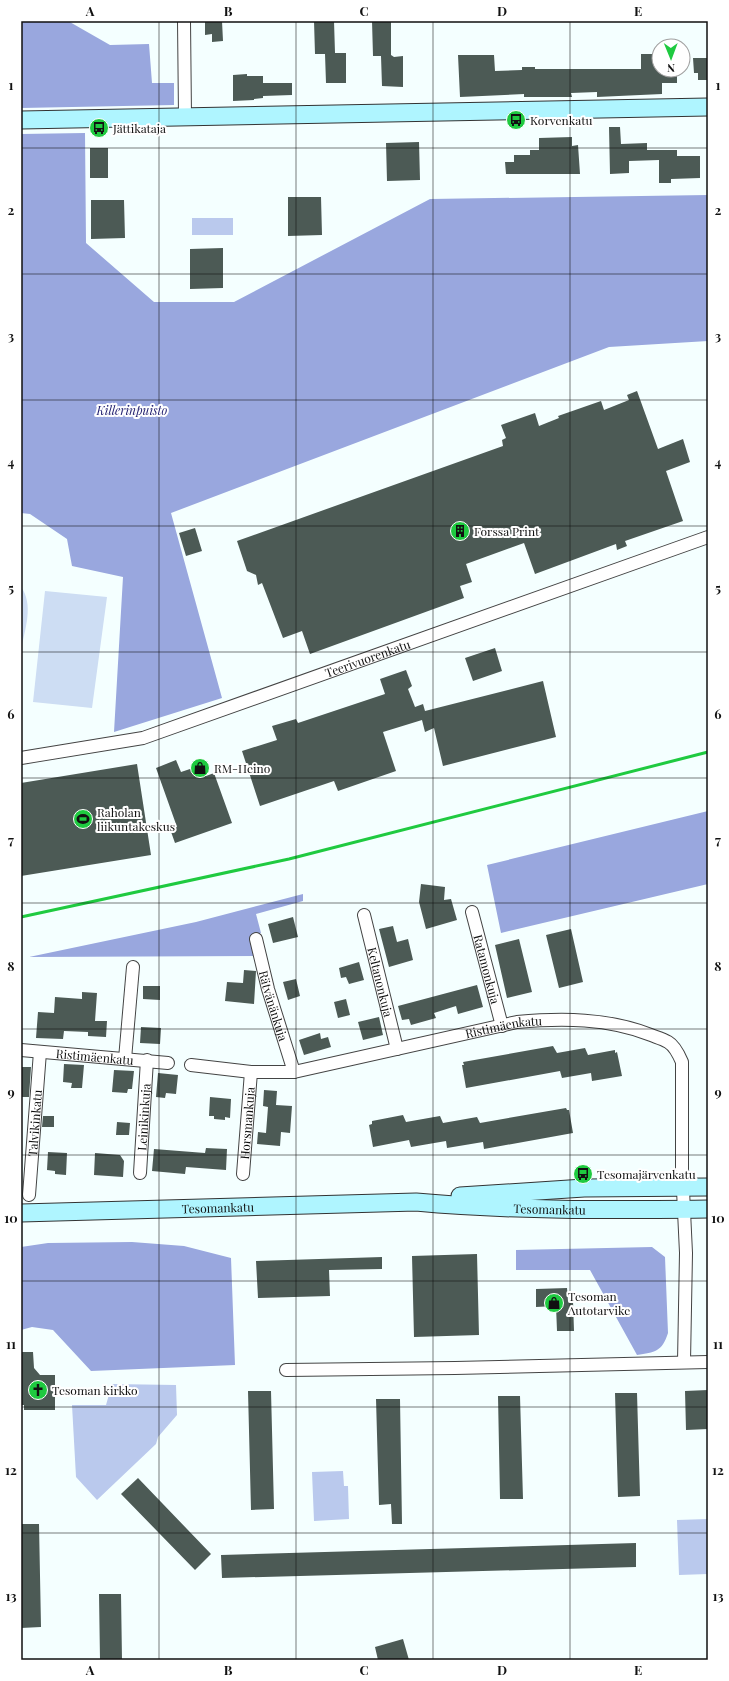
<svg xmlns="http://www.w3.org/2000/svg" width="729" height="1681" font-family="'Playfair Display',serif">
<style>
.green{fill:#bac9ed}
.forest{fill:#99a7de}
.pitch{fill:#cdddf3}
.building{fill:#4c5a55}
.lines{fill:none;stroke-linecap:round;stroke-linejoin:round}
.street-casing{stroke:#444;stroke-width:14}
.secondary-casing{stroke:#333;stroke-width:19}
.street{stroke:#fff;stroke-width:12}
.secondary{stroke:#aff5ff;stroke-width:17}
.rail{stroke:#1fca40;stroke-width:3}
.grid{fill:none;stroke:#111;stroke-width:1;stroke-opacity:0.55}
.labels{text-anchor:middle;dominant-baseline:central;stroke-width:4;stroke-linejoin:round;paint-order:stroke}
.poi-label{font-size:12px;fill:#111;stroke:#fff;text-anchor:start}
.park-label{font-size:12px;font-style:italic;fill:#1e1c6d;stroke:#fff}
.street-label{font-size:12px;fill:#111;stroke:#fff}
.neatline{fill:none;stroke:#111;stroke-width:1.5}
.grid-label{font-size:13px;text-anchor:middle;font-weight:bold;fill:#111}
</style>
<rect width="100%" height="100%" fill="#f4ffff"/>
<path class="green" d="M192,218H233V235H192Z
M112,1384L176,1385L177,1415L158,1437L156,1444L97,1500L76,1477L72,1405H106Z
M343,1471L344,1486H348L349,1519L314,1521L312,1472Z
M708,1519V1574L679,1575L677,1520Z"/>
<path class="forest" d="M21,21H68L110,45L149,44L152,83H174V105L21,108Z
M85,133L86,243L154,302H234L430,199L708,195V341L609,347L171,513L222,698L114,732L123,577L72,566L67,539L30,514L21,513V134Z
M708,811V884L501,933L487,865Z
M303,894V901L256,914L261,933L250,937L256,956L29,957L196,922Z
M132,1242L184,1246L231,1258L235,1365L91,1371L53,1330L32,1327L21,1330V1247L48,1243Z
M652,1247L665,1257L668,1333C662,1352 655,1352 637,1355L590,1270H516V1250Z"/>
<path class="pitch" d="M21,587C34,604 25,630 21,649Z
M45,591L107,597L92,708L33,702Z"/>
<path class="building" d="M205,21H222L223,41L212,42V34L205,35Z
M314,21H334L335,53H346V83H326L325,54H315Z
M372,21H391V55L394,57L403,56V87L382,86L381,56H373Z
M641,54H659V70H677V83H662V94L597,97V92L571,93L572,97H524V94L460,97L458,55H494L495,71L522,70V67H535V69H641Z
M693,58H708V80H698V73H694Z
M247,74V76H263V83H292V95L263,96V98L254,99V100L233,101V75Z
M609,127H620L621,144L647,143V150H677V156H700V178L671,179V183H659V160L629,161V173L610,174Z
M572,137V146L578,145L580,174H506L505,162H514V155H530V150H539V138Z
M419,142L420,180L387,181L386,143Z
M90,148H108V178H90Z
M288,197H321L322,235L288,236Z
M91,200H124L125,238L91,239Z
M223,248V288L190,289V249Z
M637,391L658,449L683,439L690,462L666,471L683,521L625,541L627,546L617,550L616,544L535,574L524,543L466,564L472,582L460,586L464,598L310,654L302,631L283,638L262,583L258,585L256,575L247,571L237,541L503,446L502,440L506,438L501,425L535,413L539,426L559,418L558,416L601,401L604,410L629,400L627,395Z
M195,528L202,551L186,556L179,533Z
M495,648L502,671L473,681L465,658Z
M406,670L412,686L408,689L415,707L423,704L425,711L543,681L556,737L443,766L434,728L425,732L422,720L383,732L396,771L338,791L334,781L260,806L242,751L277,740L272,726L296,719L298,723L385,694L380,679Z
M176,760L181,772L202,765L206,776L214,773L232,823L175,843L170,829L177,827L156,768Z
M137,764L151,855L21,876V783Z
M421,884L445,887L444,900L451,899L457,920L426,929L419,902Z
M293,917L298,937L273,943L268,924Z
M393,926L397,942L408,939L413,960L389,967L379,929Z
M571,929L583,982L559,988L546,935Z
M519,939L532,992L507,998L495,945Z
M359,962L364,980L349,984L346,977L341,978L339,968Z
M244,970L256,971L254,1004L225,1001L227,982L243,983Z
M296,979L300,996L288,1000L283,982Z
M477,985L483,1007L458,1014L456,1006L434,1013L436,1018L411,1025L409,1019L402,1020L398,1006Z
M143,986H160V1000L143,999Z
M82,992L97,993L95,1021H107L106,1037L88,1036V1032L64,1031L63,1039L36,1038L38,1012L54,1013L55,997L82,999Z
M346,999L350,1015L338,1018L334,1002Z
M379,1017L383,1035L363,1040L358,1022Z
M141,1027L161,1028L160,1044L140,1043Z
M320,1033L321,1039L328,1037L331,1047L304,1055L299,1040Z
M553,1046L557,1053L585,1048L588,1055L615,1050V1053L617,1052L622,1076L592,1081L591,1073L562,1078L560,1071L466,1088L462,1065H464L463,1062Z
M64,1064L84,1065L82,1088H71L72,1083L63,1082Z
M21,1067H31L29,1097H21Z
M114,1070L134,1071L132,1089H128L127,1093L112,1092Z
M158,1073L178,1075L176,1094L166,1093L165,1098L156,1097Z
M264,1090L277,1091L276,1105L292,1106L290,1133L281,1132L280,1146L257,1144L258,1132L266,1133L268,1107L263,1106Z
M210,1097L231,1099L230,1118L225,1117V1120L214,1119V1116H209Z
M566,1108L567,1110H569L573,1133L484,1149L483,1142L447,1148L446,1141L411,1147L409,1140L373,1147L369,1125L372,1124V1121L403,1115L406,1122L440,1116L443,1123L477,1117L480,1123Z
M43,1116H54V1127H42Z
M117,1122L130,1123L129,1135H116Z
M206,1148L227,1149L226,1170L186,1167L185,1174L152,1171L154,1149L205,1153Z
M48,1152L67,1153L66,1175L55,1174V1171L47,1170Z
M95,1153L120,1155L124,1161L123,1177L94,1175Z
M477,1254L479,1335L414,1337L412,1256Z
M382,1257V1269L329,1270L330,1296L258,1298L256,1261Z
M567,1288L568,1301H573L574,1331H557L556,1306L536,1307V1289Z
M21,1352H33L34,1368L40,1375H55V1410H24V1405H21Z
M708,1390V1429L686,1430L685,1391Z
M248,1391H271L274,1509L251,1510Z
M615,1393H637L640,1496L618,1497Z
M498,1396H520L523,1499H500Z
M376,1399H400L402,1524H392L391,1504L379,1505Z
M138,1478L211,1554L195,1570L121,1494Z
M21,1524H39L41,1627L21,1628Z
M636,1543V1567L222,1578L221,1555Z
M99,1594H121L122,1660H100Z
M403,1639L409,1660H378L375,1647Z"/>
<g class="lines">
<g class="street-casing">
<g id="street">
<path d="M184,21L185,116"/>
<path id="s1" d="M21,758L143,738L708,537"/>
<path id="s2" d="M472,912L502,1026"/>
<path id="s3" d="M364,915L397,1049"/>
<path id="s4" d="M256,939L268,989L294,1072"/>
<path id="s5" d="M21,1050L168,1063"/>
<path d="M125,1059L133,967"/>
<path id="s6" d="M191,1065L251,1072H294L517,1022C562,1018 608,1018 651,1035C656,1037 663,1039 668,1042C675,1046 679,1055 682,1062V1169L686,1253L684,1362"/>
<path id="s7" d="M140,1173L147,1060"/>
<path id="s8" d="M243,1174L251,1072"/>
<path id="s9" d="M29,1195L40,1052"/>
<path d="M286,1370L455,1368L708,1362"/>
</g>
</g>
<g class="secondary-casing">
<g id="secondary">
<path d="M21,120L708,107"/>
<path d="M460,1196L584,1188L708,1187"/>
<path id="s10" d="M21,1213L416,1202C513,1211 611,1210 708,1209"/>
</g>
</g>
<use href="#street" class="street"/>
<use href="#secondary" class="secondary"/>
<path class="rail" d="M21,917L289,859L708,752"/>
</g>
<path class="grid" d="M159,21V1660M296,21V1660M433,21V1660M570,21V1660M21,148H708M21,274H708M21,400H708M21,526H708M21,652H708M21,778H708M21,903H708M21,1029H708M21,1155H708M21,1281H708M21,1407H708M21,1533H708"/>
<defs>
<g id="bus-disc" transform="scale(1)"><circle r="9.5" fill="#1fca40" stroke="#fff"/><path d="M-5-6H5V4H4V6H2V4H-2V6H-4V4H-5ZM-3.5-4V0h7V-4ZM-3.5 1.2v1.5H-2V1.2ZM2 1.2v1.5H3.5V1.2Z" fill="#111"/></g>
<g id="building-disc" transform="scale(1)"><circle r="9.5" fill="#1fca40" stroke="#fff"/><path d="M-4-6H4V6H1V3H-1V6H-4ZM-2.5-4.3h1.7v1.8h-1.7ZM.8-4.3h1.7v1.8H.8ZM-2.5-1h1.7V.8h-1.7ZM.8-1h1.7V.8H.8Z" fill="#111"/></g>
<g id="shop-disc" transform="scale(1)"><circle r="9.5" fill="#1fca40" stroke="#fff"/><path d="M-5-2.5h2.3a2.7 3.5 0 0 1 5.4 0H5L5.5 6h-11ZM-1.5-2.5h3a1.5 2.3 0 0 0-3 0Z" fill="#111"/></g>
<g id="stadium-disc" transform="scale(1)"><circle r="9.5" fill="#1fca40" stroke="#fff"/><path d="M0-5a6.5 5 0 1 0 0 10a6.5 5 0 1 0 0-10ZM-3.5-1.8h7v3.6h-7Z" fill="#111"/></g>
<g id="church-disc" transform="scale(1)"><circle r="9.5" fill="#1fca40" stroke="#fff"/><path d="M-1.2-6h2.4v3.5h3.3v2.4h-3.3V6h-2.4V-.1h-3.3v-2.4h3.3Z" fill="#111"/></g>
</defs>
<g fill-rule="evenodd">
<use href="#bus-disc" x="516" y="120"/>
<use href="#bus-disc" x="99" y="128"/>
<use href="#building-disc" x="460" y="531"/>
<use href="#shop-disc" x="200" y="768"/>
<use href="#stadium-disc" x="83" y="819"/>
<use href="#bus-disc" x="583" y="1174"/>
<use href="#shop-disc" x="554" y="1303"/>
<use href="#church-disc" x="38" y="1390"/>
</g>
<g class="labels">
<g class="poi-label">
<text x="530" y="120">Korvenkatu</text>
<text x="113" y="128">Jättikataja</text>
<text x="474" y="531">Forssa Print</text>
<text x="214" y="768">RM-Heino</text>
<text x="97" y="812">Raholan<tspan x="97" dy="14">liikuntakeskus</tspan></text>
<text x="597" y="1174">Tesomajärvenkatu</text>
<text x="568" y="1296">Tesoman<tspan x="568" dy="14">Autotarvike</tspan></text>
<text x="52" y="1390">Tesoman kirkko</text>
</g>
<g class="park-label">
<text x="132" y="410">Killerinpuisto</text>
</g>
<g class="street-label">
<text stroke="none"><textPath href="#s1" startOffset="362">Teerivuorenkatu</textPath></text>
<text stroke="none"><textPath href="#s2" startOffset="59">Ratamonkuja</textPath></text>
<text stroke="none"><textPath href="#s3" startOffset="69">Keltanonkuja</textPath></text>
<text stroke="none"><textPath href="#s4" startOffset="69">Rätvänänkuja</textPath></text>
<text stroke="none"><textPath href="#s6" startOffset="318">Ristimäenkatu</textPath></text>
<text stroke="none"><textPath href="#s5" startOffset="74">Ristimäenkatu</textPath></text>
<text stroke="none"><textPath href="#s7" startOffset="56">Leinikinkuja</textPath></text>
<text stroke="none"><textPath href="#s8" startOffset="51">Horsmankuja</textPath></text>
<text stroke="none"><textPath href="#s9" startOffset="72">Talvikinkatu</textPath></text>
<text stroke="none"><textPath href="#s10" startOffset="197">Tesomankatu</textPath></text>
<text stroke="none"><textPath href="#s10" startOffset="529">Tesomankatu</textPath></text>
</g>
</g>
<rect width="729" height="1681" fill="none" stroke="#ffffff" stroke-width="44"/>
<g transform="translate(671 58) rotate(179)"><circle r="19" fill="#ffffff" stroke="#a0a0a0"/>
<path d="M0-3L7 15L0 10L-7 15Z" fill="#1fca40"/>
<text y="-6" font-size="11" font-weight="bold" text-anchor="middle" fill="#111111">N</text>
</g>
<rect x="22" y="22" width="685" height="1637" class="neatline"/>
<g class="grid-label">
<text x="90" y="16">A</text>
<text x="228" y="16">B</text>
<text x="364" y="16">C</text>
<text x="502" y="16">D</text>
<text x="638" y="16">E</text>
<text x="11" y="90">1</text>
<text x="718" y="90">1</text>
<text x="11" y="215">2</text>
<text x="718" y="215">2</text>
<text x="11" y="341">3</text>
<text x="718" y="341">3</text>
<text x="11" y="467">4</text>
<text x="718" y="467">4</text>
<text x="11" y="593">5</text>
<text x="718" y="593">5</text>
<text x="11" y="719">6</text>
<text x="718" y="719">6</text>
<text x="11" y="845">7</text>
<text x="718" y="845">7</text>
<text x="11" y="971">8</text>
<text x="718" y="971">8</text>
<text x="11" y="1097">9</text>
<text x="718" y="1097">9</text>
<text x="11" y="1223">10</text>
<text x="718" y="1223">10</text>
<text x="11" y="1349">11</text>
<text x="718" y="1349">11</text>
<text x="11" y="1475">12</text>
<text x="718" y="1475">12</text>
<text x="11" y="1601">13</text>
<text x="718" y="1601">13</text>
<text x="90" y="1675">A</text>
<text x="228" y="1675">B</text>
<text x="364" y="1675">C</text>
<text x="502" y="1675">D</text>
<text x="638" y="1675">E</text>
</g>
</svg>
